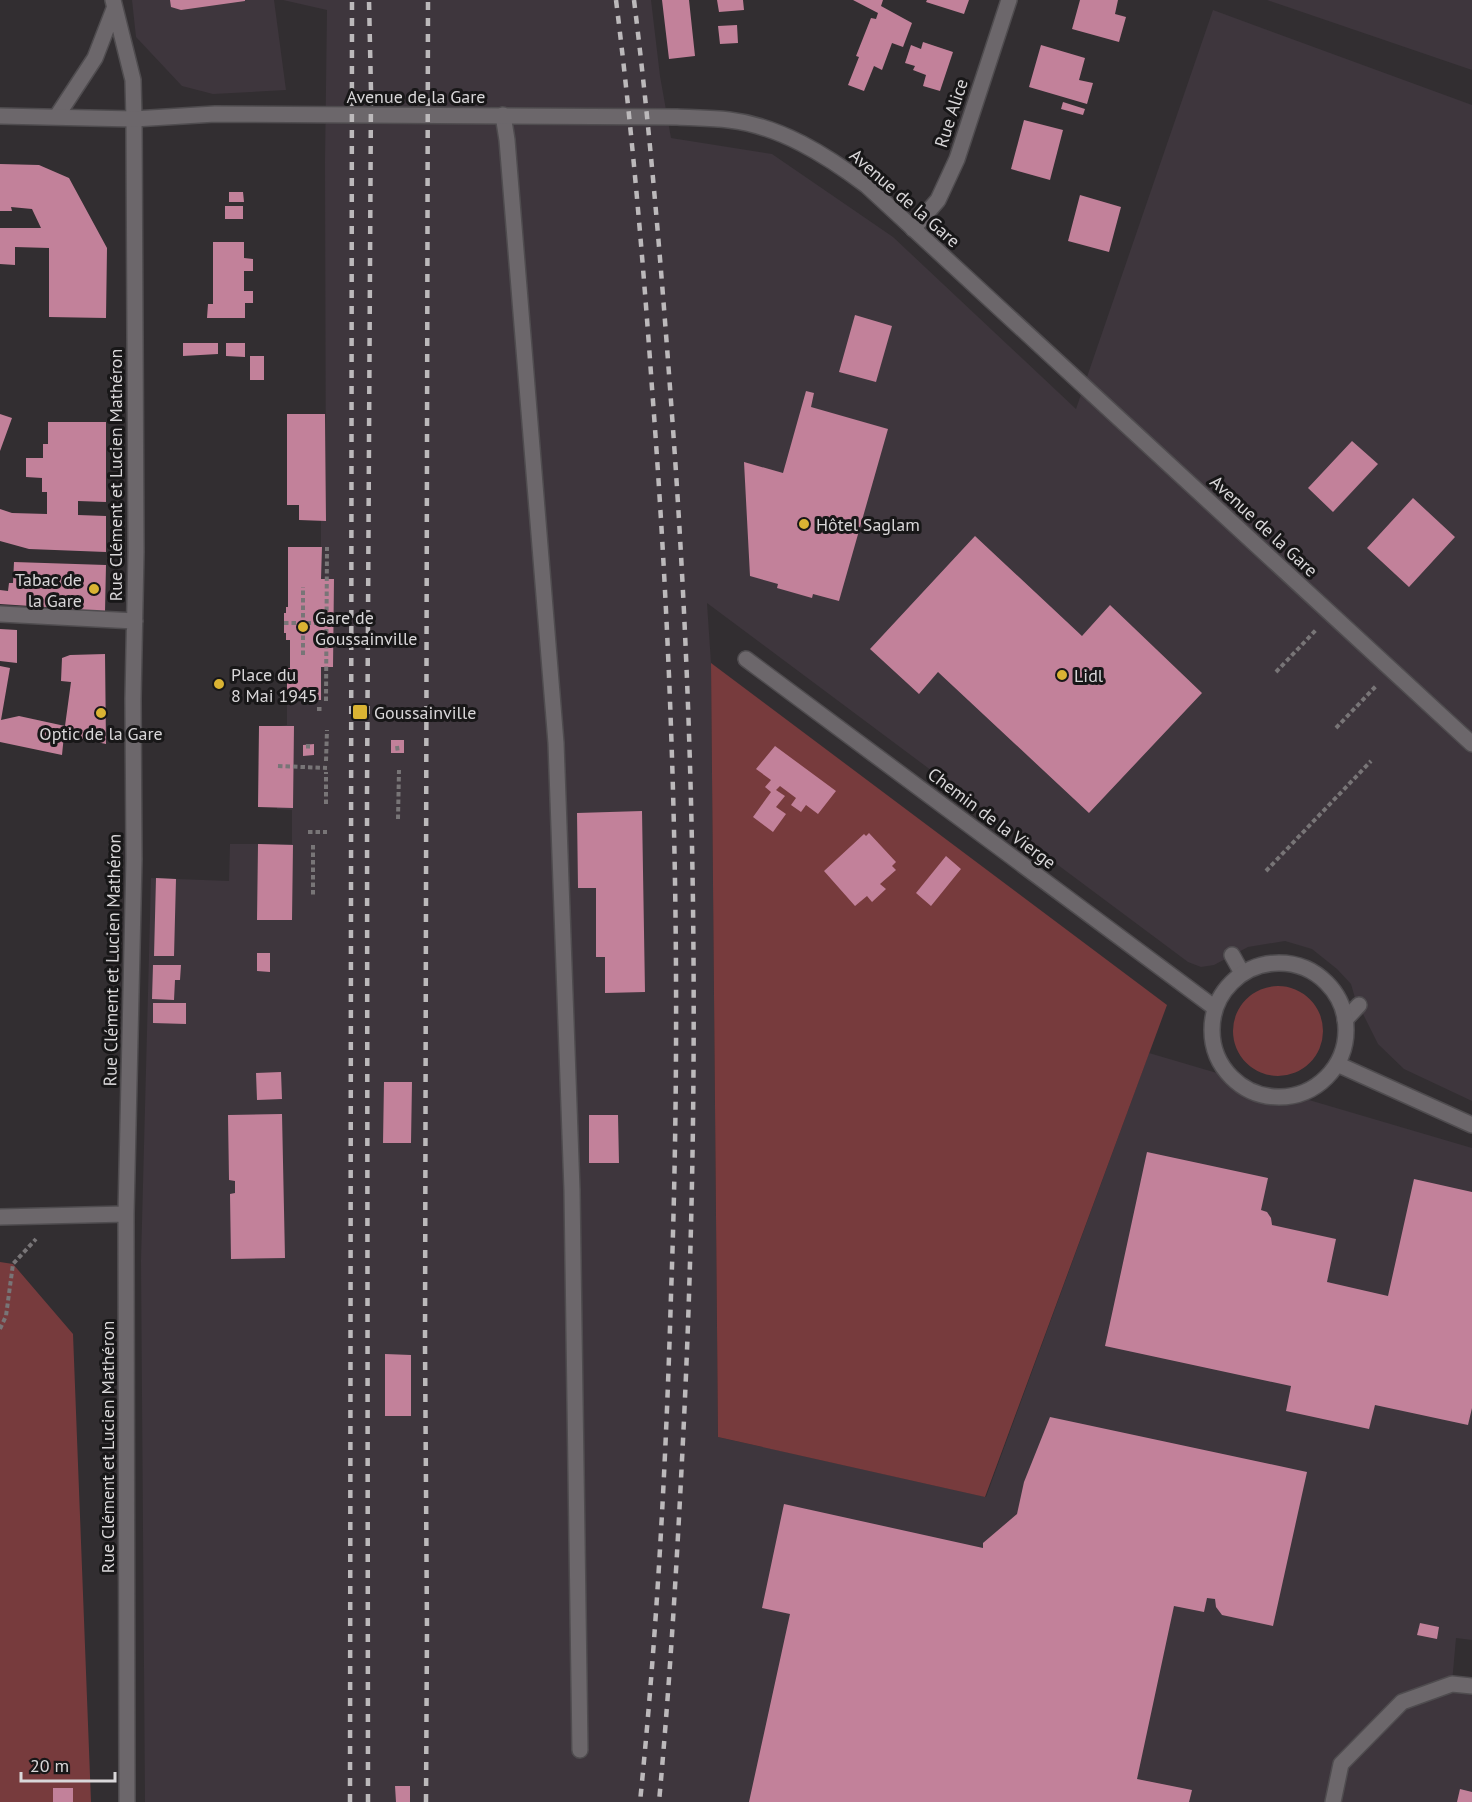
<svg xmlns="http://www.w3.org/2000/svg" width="1472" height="1802" font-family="'PT Sans',sans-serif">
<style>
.built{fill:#3e363d}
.green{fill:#773b3d}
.building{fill:#c2819a}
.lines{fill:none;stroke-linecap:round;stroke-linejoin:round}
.service-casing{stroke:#4f4c4f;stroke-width:18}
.minor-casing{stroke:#4f4c4f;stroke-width:18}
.tertiary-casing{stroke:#4f4c4f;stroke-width:18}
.path{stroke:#787577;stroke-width:4;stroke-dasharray:4.5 3;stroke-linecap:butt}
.service{stroke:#6c676b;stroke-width:15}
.minor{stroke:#6c676b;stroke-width:15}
.tertiary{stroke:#6c676b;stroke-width:15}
.rail{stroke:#bcb9bb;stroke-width:4.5;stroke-dasharray:8 8;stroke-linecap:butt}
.poi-dot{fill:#dab333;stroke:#181718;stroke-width:2}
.labels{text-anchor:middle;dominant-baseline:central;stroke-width:6;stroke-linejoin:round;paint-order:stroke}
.street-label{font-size:18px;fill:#d9d7d9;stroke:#181718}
.poi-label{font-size:18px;fill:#d9d7d9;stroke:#181718;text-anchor:start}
</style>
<rect width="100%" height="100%" fill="#322e31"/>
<path class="built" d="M132,0H274L286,90L213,94L182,86L136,37Z
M283,0H651L660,76L671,138L772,154L893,237L1076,409L1213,10L1472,105V1101L1404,1069L1378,1044L1355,998L1351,984L1337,969L1312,949L1285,941L1248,947L1214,965L1201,967L1188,962L707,603L711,663L718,1437L986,1497L1149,1053L1472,1148V1640L1456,1638L1452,1683L1472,1686V1802H145L141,1261L151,878L229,881L230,844H292V810L277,809L279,726L287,725V700H321V520H326L325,162L327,10Z
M1267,0H1472V70Z"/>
<path class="green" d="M711,663L1167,1005L985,1497L718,1437Z
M1233 1031a45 45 0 1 1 90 0a45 45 0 1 1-90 0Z
M0,1262L13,1264L73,1334L91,1802H0Z"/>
<path class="building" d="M170,0H245V1L181,10L171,7Z
M662,0H689L695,56L669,59Z
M717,0H743L744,10L719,12Z
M853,0H883L881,6L912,23L903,47L892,43L882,70L874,66L864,91L848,85L859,57L856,56L871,18L876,19L878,13Z
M927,0H969L964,14L926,2Z
M1080,0H1118L1115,14L1126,17L1119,42L1072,29Z
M737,25L738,43L720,44L718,26Z
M923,42L953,52L940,91L923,86L926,75L913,70L915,66L905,63L911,45L921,49Z
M1041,45L1085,58L1079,80L1093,83L1087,104L1029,87Z
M1063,102L1085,109L1083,115L1061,109Z
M1024,120L1063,130L1050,180L1011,169Z
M0,164L39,165L69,178L107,248L106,318L49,317V248L15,247V265L0,264V228H41L32,209L11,207L12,211H0Z
M229,192H243L244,202H229Z
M1080,195L1121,207L1109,252L1068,241Z
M225,206H243V219H225Z
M213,242H244V258L253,259V271H244V291H253V303H245V318H207L208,304H213Z
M855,315L892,326L876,382L839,372Z
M183,343H218V354L183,356Z
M226,343H245V357L226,356Z
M250,356H264V380H250Z
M806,391L814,393L811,407L888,429L839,601L813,594L812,598L777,588L778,584L750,576L744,462L783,473Z
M0,414L12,418L0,451Z
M287,414H325L326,521L299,520V505H287Z
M48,422H106V502L78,501V515L106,516V552L29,549L0,541V509L12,513L47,514V492H42V478L26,477V458H43V444H48Z
M1352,441L1378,464L1333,512L1308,488Z
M1413,498L1455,537L1409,587L1367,548Z
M975,536L1082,636L1110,605L1202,693L1089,813L938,672L919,694L870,649Z
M288,547H322L321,579H334L333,667H321V700H287V668H290V640H286V633H284V613H286V607H288Z
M14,562L106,565L105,612L62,611L61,608L0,604V590L8,591L9,583H13Z
M0,629L17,630V663L0,661Z
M105,654L106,744L64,735L62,755L0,742V666L10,668L1,720L19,716L65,726L71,682L61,681L62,658L70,655Z
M259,726H294L293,808L258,807Z
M391,740H404V753H391Z
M314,744V755L303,756V745Z
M775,746L836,791L818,814L806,805L801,812L791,805L796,798L780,786L776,790L785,796L776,807L786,814L773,832L753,817L771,792L765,787L771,780L756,769Z
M642,811L645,992L605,993V957H596V888H578L577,813Z
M869,833L896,862L892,866L896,870L880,884L886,889L872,902L867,896L855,906L824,871L864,834L866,836Z
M258,844L293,845L292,920H257Z
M946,856L961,869L931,906L916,893Z
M156,878L176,879L174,956H154Z
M257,953H270V972L257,971Z
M153,965H181L180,980H175L174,1000L152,999Z
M153,1003H186V1024L153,1023Z
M281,1072L282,1099L257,1100L256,1073Z
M384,1082H412L411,1143H383Z
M282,1114L285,1258L231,1259L230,1194L235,1193V1181L229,1180L228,1115Z
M589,1115H618L619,1163H589Z
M1147,1152L1268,1178L1261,1210L1267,1212L1271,1218L1272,1225L1336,1239L1327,1282L1388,1296L1414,1179L1472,1192V1408L1468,1425L1375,1405L1369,1429L1286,1411L1291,1386L1105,1346Z
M385,1354L411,1355V1416H385Z
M1050,1417L1307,1472L1273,1626L1222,1615L1216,1607L1215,1599L1207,1598L1204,1612L1174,1606L1137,1779L1192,1790L1189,1802H749L790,1614L762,1608L784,1504L983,1548V1543L1017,1514L1024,1482Z
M1420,1623L1439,1627L1437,1639L1417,1635Z
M395,1786H410V1802H396Z
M53,1788H73V1802H53Z
M1460,1789L1472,1792V1802H1457Z"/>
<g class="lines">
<g class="service-casing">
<path id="service" d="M503,115L507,140L556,743L572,1190L580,1750
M1232,955L1242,973
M1345,1020L1359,1005"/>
</g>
<g class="minor-casing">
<path id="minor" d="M113,0L133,80L134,119L136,552L133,699L134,859L126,1214L127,1802
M57,116L95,58L114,9
M913,229L938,200L957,159L1009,0
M0,614L135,621
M746,659L1215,1008
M1212 1030a67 67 0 1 1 134 0a67 67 0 1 1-134 0Z
M1337,1064L1472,1125
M0,1217L126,1214
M1333,1802L1341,1764L1402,1702L1452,1684L1472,1686"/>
</g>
<g class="tertiary-casing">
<path id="tertiary" d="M0,116L134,119L215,114L677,117C694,118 712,118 729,120C780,126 826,155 866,185L1472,744"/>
</g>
<path class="path" d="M284,623H327
M303,655V587
M1276,672L1316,630
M326,701L327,547
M317,709H322
M1336,728L1377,685
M308,744V750
M397,746L398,753
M326,761L327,730
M278,766L327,768
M326,804V772
M398,819L399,770
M308,832H327
M313,845V897
M1266,871L1371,761
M0,1329L6,1316L13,1264L36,1239"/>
<use href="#service" class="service"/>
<use href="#minor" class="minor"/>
<use href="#tertiary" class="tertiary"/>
<path class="rail" d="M616,0C632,129 643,259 652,388C675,691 682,992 671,1295C666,1464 657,1634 640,1802
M634,0C651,138 662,277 672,415C697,757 700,1098 683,1440C677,1561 670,1682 659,1802
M350,1802L352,0
M368,1802L367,793L371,91L369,0
M426,1802L427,1629L425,1344L428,0"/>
</g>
<g class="poi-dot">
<circle cx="804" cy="524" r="6"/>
<circle cx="94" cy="589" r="6"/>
<circle cx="303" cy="627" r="6"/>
<circle cx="1062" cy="675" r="6"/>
<circle cx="219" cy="684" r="6"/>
<rect x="352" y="704" width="16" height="16" rx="3"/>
<circle cx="101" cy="713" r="6"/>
</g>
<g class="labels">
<g class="street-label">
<text x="416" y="96">Avenue de la Gare</text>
<text transform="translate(951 113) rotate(-72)">Rue Alice</text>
<text transform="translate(905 198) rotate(41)">Avenue de la Gare</text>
<text transform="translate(115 475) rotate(-90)">Rue Clément et Lucien Mathéron</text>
<text transform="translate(1264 526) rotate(43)">Avenue de la Gare</text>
<text transform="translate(992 818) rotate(37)">Chemin de la Vierge</text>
<text transform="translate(112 960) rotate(-89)">Rue Clément et Lucien Mathéron</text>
<text transform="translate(107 1447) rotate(-90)">Rue Clément et Lucien Mathéron</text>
</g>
<g class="poi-label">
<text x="816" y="524">Hôtel Saglam</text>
<text x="82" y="579" text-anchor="end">Tabac de<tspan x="82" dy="21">la Gare</tspan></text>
<text x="315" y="617">Gare de<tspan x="315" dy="21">Goussainville</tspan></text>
<text x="231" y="674">Place du<tspan x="231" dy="21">8 Mai 1945</tspan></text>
<text x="1074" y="675">Lidl</text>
<text x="374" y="712">Goussainville</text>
<text x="101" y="733" text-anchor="middle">Optic de la Gare</text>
</g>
</g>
<path d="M21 1772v9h94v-9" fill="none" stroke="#d9d7d9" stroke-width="3"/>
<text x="30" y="1772" font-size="18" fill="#d9d7d9" stroke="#181718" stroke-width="4.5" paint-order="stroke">20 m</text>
</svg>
